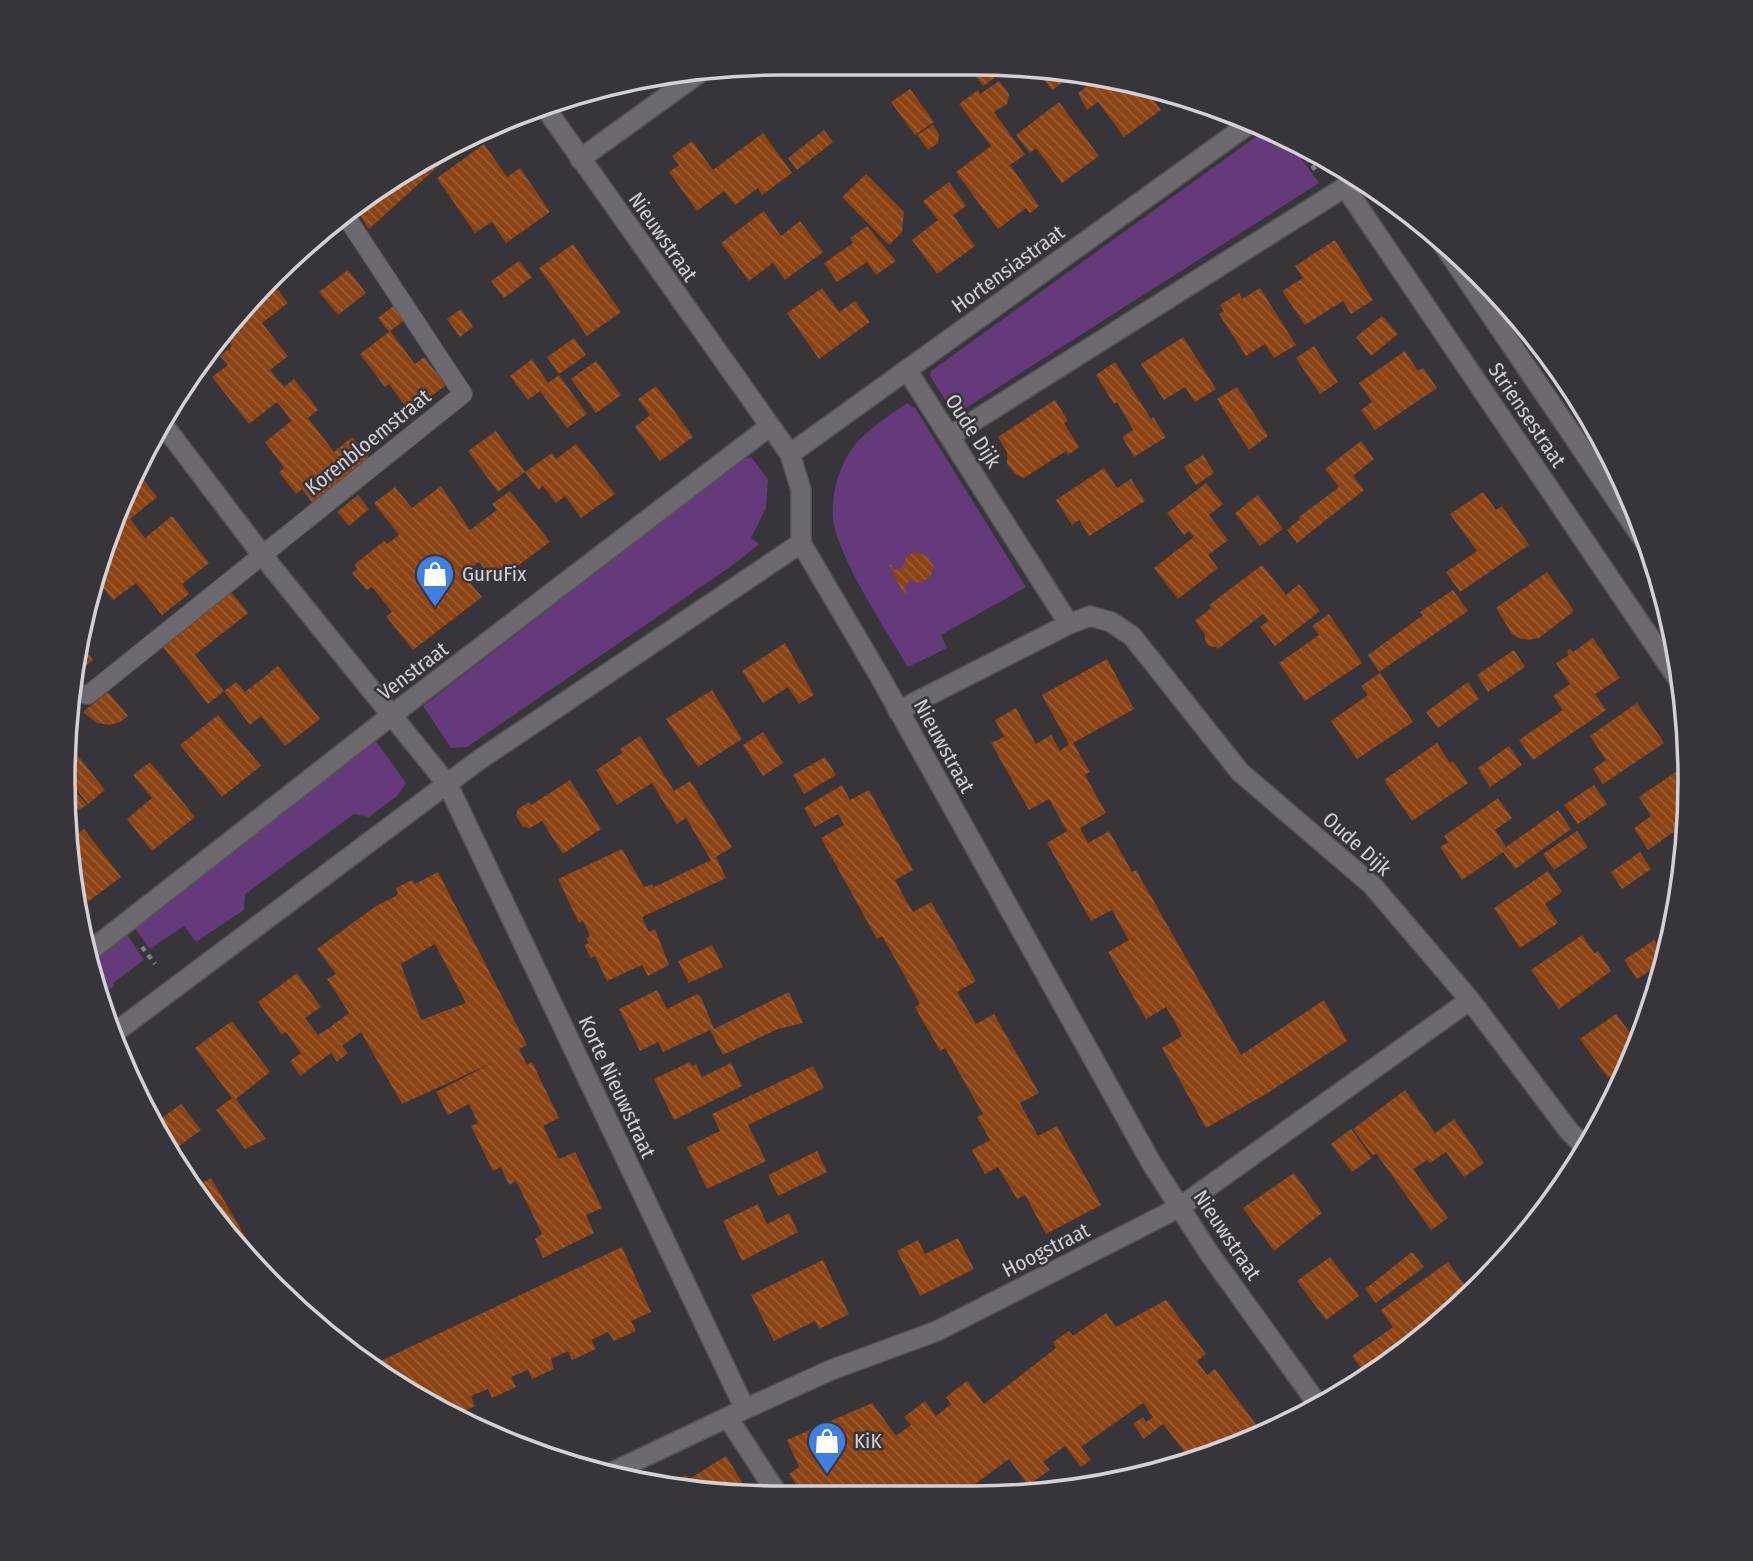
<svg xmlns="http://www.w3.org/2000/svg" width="1753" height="1561" font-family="'Fira Sans Condensed',sans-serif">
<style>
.green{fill:#643a7b}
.building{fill:url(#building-back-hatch);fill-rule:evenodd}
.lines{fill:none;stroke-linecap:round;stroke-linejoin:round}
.service-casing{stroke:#555257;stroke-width:20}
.pedestrian-casing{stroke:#555257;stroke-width:22}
.minor-casing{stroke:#555257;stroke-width:22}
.tertiary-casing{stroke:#555257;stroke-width:22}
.path{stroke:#807d83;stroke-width:4.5;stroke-dasharray:5 5;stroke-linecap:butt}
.service{stroke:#6d696f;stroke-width:18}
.pedestrian{stroke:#6d696f;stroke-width:19}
.minor{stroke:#6d696f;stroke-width:19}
.tertiary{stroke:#6d696f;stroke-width:19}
.labels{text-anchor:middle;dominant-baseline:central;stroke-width:5;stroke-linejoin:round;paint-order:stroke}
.street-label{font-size:21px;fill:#d3d1d5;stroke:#37343a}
.poi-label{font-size:21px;fill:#d3d1d5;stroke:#37343a;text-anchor:start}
.rim{fill:none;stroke:#d3d1d5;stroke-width:3.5}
</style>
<defs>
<pattern id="building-back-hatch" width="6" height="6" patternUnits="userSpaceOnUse" patternTransform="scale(1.75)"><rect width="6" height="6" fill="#8c4314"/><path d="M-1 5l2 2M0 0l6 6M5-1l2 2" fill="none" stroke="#9b5d35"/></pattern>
</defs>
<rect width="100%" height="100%" fill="#37343a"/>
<path class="green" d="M1268,128L1285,136L1319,183L955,415L930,376L931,371Z
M907,403L915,408L1026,587L941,635L947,648L908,667C888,633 836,555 833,518C831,491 841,459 860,439C874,425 892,414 907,403Z
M751,457L768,479L766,508L751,538L759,544L733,565L467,747L451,748L423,706L742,460Z
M375,740L406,783L397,796L369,817L354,814L245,894L244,910L196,942L184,926L150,949L134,927Z
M126,933L144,960L113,983L114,986L99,998L87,964Z"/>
<path class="building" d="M972,71L998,72L1000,74L983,86Z
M1040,74L1065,75L1067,79L1052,90Z
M1101,76L1112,77L1144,87L1161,110L1124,137L1098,102L1087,110L1078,93Z
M999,81L1009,94L1007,104L994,112L1025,155L1010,165L1039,206L1030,213L1026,208L998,229L956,172L991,146L959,104L978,90L980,94Z
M910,89L934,122L915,135L891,102Z
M1059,102L1099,156L1062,183L1036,148L1030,153L1016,135Z
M933,125L939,134L938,143L928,150L917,135Z
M824,130L833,142L797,170L788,158Z
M763,133L792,173L762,195L758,188L735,205L724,191L697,211L669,172L679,165L672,156L692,141L713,170Z
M484,144L507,177L520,168L550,212L506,243L492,222L475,233L437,178Z
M439,152L446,159L369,229L353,205Z
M866,174L904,212L902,232L889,245L842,197Z
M949,182L966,206L953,215L975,246L937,274L912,240L938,220L923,201Z
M764,211L781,236L800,221L823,252L785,280L773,263L749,281L721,243Z
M867,226L896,261L876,275L867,262L837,282L824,263L853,243L850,238Z
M320,235L327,243L299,263L296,259Z
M1335,240L1373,300L1351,314L1343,301L1305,325L1282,291L1303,278L1295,266Z
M573,244L621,312L587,336L539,268Z
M519,261L532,277L504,298L491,281Z
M348,270L366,293L338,315L319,292Z
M822,288L839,312L855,301L870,322L819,359L787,313Z
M1260,288L1296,345L1274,358L1265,344L1246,356L1219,314L1224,311L1220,305L1239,293L1242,299Z
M273,290H278L288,303L262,323L288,356L270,370L284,387L294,379L307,395L318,410L308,418L334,452L352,437L371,460L314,505L302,489L296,494L279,472L284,468L265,442L291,421L285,412L277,402L249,424L212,377L228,365L220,356L232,346L225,337L208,350L212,343L249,306L250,307Z
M397,303L407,318L389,332L378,318Z
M461,309L473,327L460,337L447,319Z
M1382,316L1398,334L1371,356L1356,337Z
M390,331L415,364L424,357L446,385L410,412L389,384L385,387L360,354Z
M1183,337L1216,389L1195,402L1185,387L1164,400L1141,364Z
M574,338L586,355L559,374L547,357Z
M1314,346L1338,382L1320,394L1296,358Z
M1405,351L1418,371L1423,368L1437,388L1375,430L1361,410L1372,402L1359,383Z
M532,359L548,383L559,375L587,414L567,428L540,391L528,400L510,376Z
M596,361L621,395L596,413L571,379Z
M1115,362L1151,419L1153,417L1166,437L1134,457L1122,437L1133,430L1117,402L1114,404L1096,375Z
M656,386L693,437L660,461L635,427L650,415L638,399Z
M1237,387L1268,436L1249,450L1217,399Z
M1055,400L1068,421L1064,423L1079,447L1068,455L1066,451L1024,478L1015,474L1007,464V452L998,437Z
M496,431L525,472L498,492L468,451Z
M1361,441L1374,459L1353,476L1364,490L1297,543L1287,530L1300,519L1299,517L1339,487L1325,469Z
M576,444L615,494L581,518L565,496L556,503L543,486L538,490L525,472L552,453L556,459Z
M1203,455L1214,473L1196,485L1184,467Z
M1104,468L1117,488L1131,479L1145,501L1089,536L1079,520L1072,525L1056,500Z
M135,469L157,497L130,519L137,528L145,538L172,516L209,563L182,584L189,594L162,615L136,583L113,600L97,580Z
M1206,483L1223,504L1209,515L1228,540L1208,555L1218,568L1178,599L1154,568L1194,537L1189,531L1184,535L1167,513Z
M441,486L470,530L497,510L492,504L510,491L550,542L512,570L509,566L492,579L479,562L463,574L482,597L413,650L386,616L392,612L372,587L367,590L352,573L357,569L355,564L384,541L387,544L399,535L374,503L395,487L412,508Z
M1483,492L1496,510L1502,506L1529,545L1460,592L1446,572L1477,551L1450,514Z
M358,495L369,509L349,526L337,512Z
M1258,495L1283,529L1260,546L1235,513Z
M915,552L927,556L934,567L930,577L920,583L910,580L904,588L907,593L904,594L889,566L891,564L893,570L903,569L906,557Z
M1262,565L1286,595L1299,584L1320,611L1275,646L1260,627L1268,621L1263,614L1218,649L1216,647L1209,646L1205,641V634L1195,621L1211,608L1209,605Z
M1547,572L1574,611L1539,638L1528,640L1519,638L1512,634L1496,608Z
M1453,590L1468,611L1379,672L1368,655L1423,615L1420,612Z
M231,592L248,613L195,655L224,691L208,704L163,647Z
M1329,614L1362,663L1305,701L1279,663L1319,635L1312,626Z
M1593,638L1620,678L1595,694L1606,710L1533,760L1519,740L1563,710L1553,696L1570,684L1556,663L1569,655L1567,651L1570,649L1573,652Z
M77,640L93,660L73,676Z
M785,643L814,695L799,704L788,687L763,703L742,671Z
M1514,650L1525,667L1488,692L1477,675Z
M1107,659L1134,709L1073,743L1090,772L1085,775L1106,813L1080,828L1088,843L1109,831L1132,872L1136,870L1241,1055L1324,1000L1347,1041L1266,1094L1206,1128L1162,1048L1182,1036L1175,1022L1166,1007L1146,1019L1108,952L1129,940L1120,925L1112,910L1091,921L1047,843L1067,831L1049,799L1029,810L991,743L1004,737L995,720L1016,708L1036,744L1051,735L1060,751L1069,744L1042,695Z
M278,666L320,719L285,746L261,716L250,725L224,691L236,682L245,692Z
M1380,673L1413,722L1357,759L1331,721L1368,695L1361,686Z
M1468,682L1479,699L1438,728L1426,712Z
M712,690L742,739L698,767L666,719Z
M108,692L128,716L120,722L110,725L97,723L83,712Z
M1637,703L1664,743L1603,784L1593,769L1606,760L1590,736Z
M218,715L261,766L222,797L180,745Z
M763,732L783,763L763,776L743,745Z
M640,736L674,791L690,781L732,847L716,857L726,878L642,917L649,932L655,929L669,965L648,976L642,965L607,981L595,956L591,958L584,945L589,943L586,938L590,936L583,921L579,923L558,879L622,849L644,887L652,884L654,887L711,860L686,818L677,824L652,783L617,805L596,770L622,753L620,749Z
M67,742L105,790L88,804L64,774Z
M1437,743L1450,763L1453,761L1468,783L1412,821L1384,780Z
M1509,746L1522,765L1490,787L1478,768Z
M825,757L836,775L804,794L793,775Z
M150,762L195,817L152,851L127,819L152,798L133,775Z
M1676,772L1687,787L1685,824L1648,850L1634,828L1651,816L1639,797Z
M570,780L601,829L563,854L542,821L530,828L523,827L516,816L518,809L529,802L531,805Z
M842,785L850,800L869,790L913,870L895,880L904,897L913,912L931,902L976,981L957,992L976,1024L994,1014L1039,1093L1020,1103L1038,1136L1057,1126L1101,1205L1046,1234L1025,1195L1017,1199L998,1167L985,1174L972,1150L990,1140L977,1117L983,1114L945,1048L940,1051L915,1007L920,1004L902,971L882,936L877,939L821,838L844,825L838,814L815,827L804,808Z
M1594,785L1607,804L1578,824L1564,805Z
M71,786L87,805L79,810L64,792Z
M1498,798L1512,818L1495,830L1506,847L1558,810L1571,829L1515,869L1503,852L1462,880L1440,847L1448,842L1444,836Z
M84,829L121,877L82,906L79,901L72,848L75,845L71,839Z
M1577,831L1588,847L1554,870L1543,854Z
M1640,852L1651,869L1622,889L1611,872Z
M1548,871L1562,892L1545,904L1558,923L1520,948L1494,908Z
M438,872L527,1045L519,1049L527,1065L532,1062L559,1118L543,1126L559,1159L575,1152L602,1208L586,1215L594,1233L543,1258L535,1239L542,1234L516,1181L509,1185L501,1167L493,1171L471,1126L478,1123L469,1104L448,1115L436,1092L494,1062L402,1104L361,1032L342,1046L348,1053L337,1062L331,1053L300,1076L290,1061L301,1053L286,1032L282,1035L258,1002L297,973L321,1007L305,1018L318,1035L329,1028L349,1013L327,979L336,974L317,949L376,906L396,896L398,893L396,888L412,880L415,884ZM435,944L466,1003L421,1020L401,964Z
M1582,935L1594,953L1598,951L1611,971L1559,1009L1531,970Z
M1654,940L1665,956L1663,962L1637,979L1624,960Z
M712,945L723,967L689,983L678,961Z
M657,990L667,1009L697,994L701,997L714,1029L789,992L803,1023L778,1029L723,1055L710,1030L663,1052L658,1042L640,1051L619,1009Z
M1616,1014L1630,1033L1647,1021L1628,1064L1608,1078L1580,1039Z
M232,1021L270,1072L236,1099L266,1139L245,1149L216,1110L232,1098L195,1048Z
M690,1062L692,1066L696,1064L702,1077L731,1063L742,1086L674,1120L654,1079Z
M813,1066L824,1088L748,1125L766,1161L707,1189L687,1147L720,1131L712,1114Z
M140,1088L162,1118L181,1104L201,1130L171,1152L137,1098L135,1092Z
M1405,1090L1435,1133L1454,1119L1484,1163L1464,1177L1446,1152L1430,1163L1427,1160L1413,1169L1448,1218L1431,1230L1376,1153L1373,1156L1353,1129Z
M1351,1129L1372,1158L1352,1172L1331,1144Z
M817,1151L827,1172L778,1196L768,1175Z
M1294,1173L1322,1213L1274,1251L1243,1208Z
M211,1178L257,1257L253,1259L212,1218L193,1188Z
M758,1204L767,1224L789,1213L798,1232L742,1261L723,1221Z
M958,1238L974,1269L920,1296L897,1251L918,1240L925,1254Z
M622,1247L651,1312L631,1321L636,1331L614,1341L608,1332L591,1340L596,1349L572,1360L568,1351L551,1359L554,1369L532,1379L528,1370L511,1377L516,1387L492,1398L488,1389L471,1396L475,1406L452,1417L448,1407L441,1410L370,1366Z
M1412,1252L1424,1267L1376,1303L1365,1289Z
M1330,1257L1359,1296L1326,1320L1297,1281Z
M823,1260L849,1314L819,1329L815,1321L774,1341L751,1295Z
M1448,1262L1468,1290L1418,1327L1424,1336L1409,1350L1367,1376L1352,1356L1393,1327L1381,1310Z
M1166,1300L1206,1354L1197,1361L1207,1375L1215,1369L1263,1434L1216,1452L1212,1447L1192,1461L1163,1424L1144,1439L1133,1424L1143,1417L1146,1422L1153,1417L1143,1403L1081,1447L1091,1460L1081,1467L1065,1446L1043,1462L1050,1470L1028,1485L1009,1459L959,1496H804L789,1474L799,1467L787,1440L872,1403L896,1436L911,1425L904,1417L925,1401L936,1416L951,1404L946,1397L967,1381L984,1404L1056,1348L1053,1342L1069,1331L1073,1336L1106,1313L1116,1327Z
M726,1456L748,1492L753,1490L757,1496H733L664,1485L686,1475L689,1479Z"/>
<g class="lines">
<g class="service-casing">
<path id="service" d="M72,692L88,695L463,394L343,212"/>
</g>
<g class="pedestrian-casing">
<path id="pedestrian" d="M728,1418L779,1496"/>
</g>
<g class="minor-casing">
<path id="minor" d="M546,109L790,454L801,490V543L880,677L1152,1164L1209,1253L1319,1406
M580,159L702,71
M1358,178L1345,187L1680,682
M907,370L1069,624
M162,423L263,556L448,785L745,1409
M950,436L1345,187
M790,454L1253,121
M898,711L1069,624L1090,616L1111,622L1132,636L1240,772L1372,885L1470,1000L1569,1131L1587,1149
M86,954L392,715L770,426
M113,1034L479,760L801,543
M606,1475L745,1409L831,1370L937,1331L1180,1207L1470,1000"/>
</g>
<g class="tertiary-casing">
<path id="tertiary" d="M1436,234L1647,545"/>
</g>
<path class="path" d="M1295,141L1316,171
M142,947L155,964"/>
<use href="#service" class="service"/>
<use href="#pedestrian" class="pedestrian"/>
<use href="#minor" class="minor"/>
<use href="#tertiary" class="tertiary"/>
</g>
<defs>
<g id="shop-pin" transform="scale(2.0125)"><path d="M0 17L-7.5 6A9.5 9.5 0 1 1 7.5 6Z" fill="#3f7fe0" stroke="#37343a"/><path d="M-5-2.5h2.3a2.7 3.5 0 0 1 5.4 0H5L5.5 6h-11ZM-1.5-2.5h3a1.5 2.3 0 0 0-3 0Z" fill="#fff"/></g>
</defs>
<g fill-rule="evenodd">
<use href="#shop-pin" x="435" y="574"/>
<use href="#shop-pin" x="827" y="1441"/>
</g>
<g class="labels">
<g class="street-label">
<text transform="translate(663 237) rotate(55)">Nieuwstraat</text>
<text transform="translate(1008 269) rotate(-36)">Hortensiastraat</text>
<text transform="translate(1527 415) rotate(56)">Striensestraat</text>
<text transform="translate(973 431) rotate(57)">Oude Dijk</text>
<text transform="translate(368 442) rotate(-39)">Korenbloemstraat</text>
<text transform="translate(413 671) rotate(-37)">Venstraat</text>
<text transform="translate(944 746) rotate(61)">Nieuwstraat</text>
<text transform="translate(1357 844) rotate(42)">Oude Dijk</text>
<text transform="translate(617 1087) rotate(65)">Korte Nieuwstraat</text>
<text transform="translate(1227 1235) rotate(56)">Nieuwstraat</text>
<text transform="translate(1046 1250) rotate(-27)">Hoogstraat</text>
</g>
<g class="poi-label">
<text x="462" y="574">GuruFix</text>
<text x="854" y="1441">KiK</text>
</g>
</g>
<path d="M0 0H1753V1561H0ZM780 75H973A705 705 0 0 1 1678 780V781A705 705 0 0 1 973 1486H780A705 705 0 0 1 75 781V780A705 705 0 0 1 780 75Z" fill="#37343a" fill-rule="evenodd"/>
<path class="rim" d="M780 75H973A705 705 0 0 1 1678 780V781A705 705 0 0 1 973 1486H780A705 705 0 0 1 75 781V780A705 705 0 0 1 780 75Z"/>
</svg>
